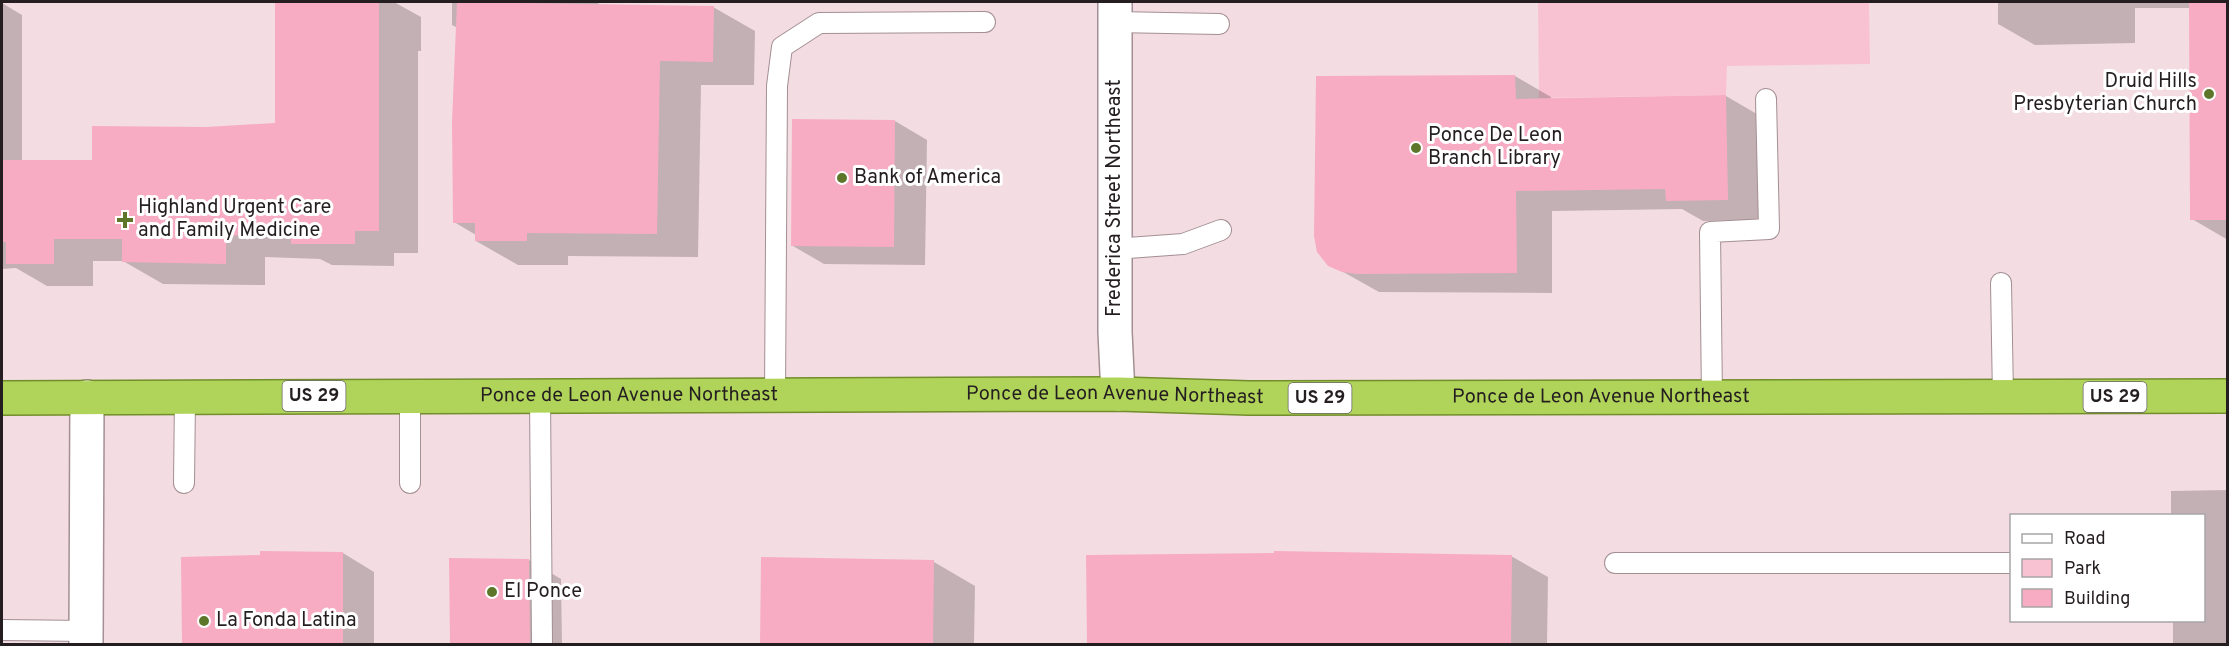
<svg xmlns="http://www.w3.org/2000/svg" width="2229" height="646" font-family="Overpass,sans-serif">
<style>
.green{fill:#f9c2d2}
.shadow{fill:#0003}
.building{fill:#f8acc3}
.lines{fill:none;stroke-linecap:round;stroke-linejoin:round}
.service-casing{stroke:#a38f94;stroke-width:22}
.minor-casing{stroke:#a38f94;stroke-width:36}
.trunk-casing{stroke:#728d2b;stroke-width:36}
.service{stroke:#fff;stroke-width:20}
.minor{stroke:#fff;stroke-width:33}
.trunk{stroke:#b0d45a;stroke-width:33}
.poi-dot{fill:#5d7629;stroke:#fff;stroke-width:2}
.labels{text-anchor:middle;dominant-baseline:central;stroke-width:6;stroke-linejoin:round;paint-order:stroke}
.shield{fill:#fff;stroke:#666263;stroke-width:1.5}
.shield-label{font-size:18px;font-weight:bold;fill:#251e20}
.poi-label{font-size:20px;fill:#251e20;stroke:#fff;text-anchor:start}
.street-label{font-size:20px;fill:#251e20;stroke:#fff}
</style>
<rect width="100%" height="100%" fill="#f3dde3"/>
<path class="green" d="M1538,2H1869L1870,64L1727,66L1726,95L1539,98Z"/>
<path class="shadow" d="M277,2H394L421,17V51H418V253H394V266L332,265L320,259L265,257V285L163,284L123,261H93V286H47L16,268L2,269V3L22,15V162H93L206,129L277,124Z
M452,2H597L601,6L713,7L755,31L754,85H701L698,257L568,256V265H518L476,241V235L454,222L458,28L452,25Z
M1998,2H2228V240L2192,219L2191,8H2135V43L2035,45L1998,24Z
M1515,76L1551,97V100L1726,96L1762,117L1763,220L1703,221L1682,209L1552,211V293L1379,292L1329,264Z
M895,121L927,140L925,265L824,264L793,246Z
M2228,490V644H2173V620H2204V516H2171V491Z
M343,553L374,572V644H183Z
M1275,555L1511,556L1548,577L1547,644H1089Z
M529,560L561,579L562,644H451Z
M934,562L975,586L974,644H761Z"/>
<path class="building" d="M275,2H379V231H355V244H291V237L226,235V264L122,262V239H54V264H6V242H2V160H92V126L206,127L275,123Z
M457,2L714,6L713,62L660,61L657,234L527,233V241H475V223H453L452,122Z
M2189,2H2228V220H2190Z
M1515,75L1516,99L1726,95L1728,200L1666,201L1665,189L1516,191L1517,273L1357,274L1342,272L1328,266L1317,252L1314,236L1316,76Z
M792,119L895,120L894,247L791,246Z
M260,551L343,552V645H182L181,557L260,555Z
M1274,551L1512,555L1511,645H1087L1086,555L1274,553Z
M761,557L934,560L933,645H760Z
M449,558L529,559L530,645H450Z"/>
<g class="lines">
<g class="service-casing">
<path id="service" d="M1115,22L1219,24
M1114,249L1183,244L1221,230
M2001,283L2003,397
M775,394L777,86L782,47L819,23L985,22
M410,396V483
M540,396L542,644
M1712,398L1710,232L1769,229L1766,99
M184,483L185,397
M1615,563H2012
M2,630L86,631"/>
</g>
<g class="minor-casing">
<path id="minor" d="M1115,2V332L1118,394
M86,644L87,397"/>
</g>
<g class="trunk-casing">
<g id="trunk">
<path id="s1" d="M2,398L1118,394L1249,398L2228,396"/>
</g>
</g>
<use href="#service" class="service"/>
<use href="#minor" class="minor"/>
<use href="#trunk" class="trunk"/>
</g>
<g class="poi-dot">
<circle cx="2209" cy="94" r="6"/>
<circle cx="1416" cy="148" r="6"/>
<circle cx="842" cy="178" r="6"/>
<path d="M122 211h6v6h6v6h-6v6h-6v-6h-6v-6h6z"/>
<circle cx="492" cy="592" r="6"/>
<circle cx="204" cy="621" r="6"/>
</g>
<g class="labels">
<g class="shield">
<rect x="282.5" y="381" width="63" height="30" rx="4.5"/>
<rect x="2083.5" y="382" width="63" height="30" rx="4.5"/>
<rect x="1288.5" y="383" width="63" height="30" rx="4.5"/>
</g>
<g class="shield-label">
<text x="314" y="396">US 29</text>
<text x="2115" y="397">US 29</text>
<text x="1320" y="398">US 29</text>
</g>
<g class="poi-label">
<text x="2197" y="82" text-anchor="end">Druid Hills<tspan x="2197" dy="23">Presbyterian Church</tspan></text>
<text x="1428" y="136">Ponce De Leon<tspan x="1428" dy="23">Branch Library</tspan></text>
<text x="854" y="178">Bank of America</text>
<text x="138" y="208">Highland Urgent Care<tspan x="138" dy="23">and Family Medicine</tspan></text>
<text x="504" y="592">El Ponce</text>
<text x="216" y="621">La Fonda Latina</text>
</g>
<g class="street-label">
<text transform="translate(1115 198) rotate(-90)">Frederica Street Northeast</text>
<text stroke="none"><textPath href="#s1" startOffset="627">Ponce de Leon Avenue Northeast</textPath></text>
<text stroke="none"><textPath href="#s1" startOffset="1113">Ponce de Leon Avenue Northeast</textPath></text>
<text stroke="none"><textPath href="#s1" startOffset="1599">Ponce de Leon Avenue Northeast</textPath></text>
</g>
</g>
<rect width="2229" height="646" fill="none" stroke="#251e20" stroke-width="6"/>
<rect x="2010" y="514" width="195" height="108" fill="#ffffff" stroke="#a8a5a6" stroke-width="1.5"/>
<rect x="2022" y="534" width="30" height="9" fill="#ffffff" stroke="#a8a5a6" stroke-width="1.5"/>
<text x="2064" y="544" font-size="18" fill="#251e20">Road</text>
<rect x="2022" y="559" width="30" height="18" fill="#f9c2d2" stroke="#a8a5a6" stroke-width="1.5"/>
<text x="2064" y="574" font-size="18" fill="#251e20">Park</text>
<rect x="2022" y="589" width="30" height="18" fill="#f8acc3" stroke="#a8a5a6" stroke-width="1.5"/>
<text x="2064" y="604" font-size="18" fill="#251e20">Building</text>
</svg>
